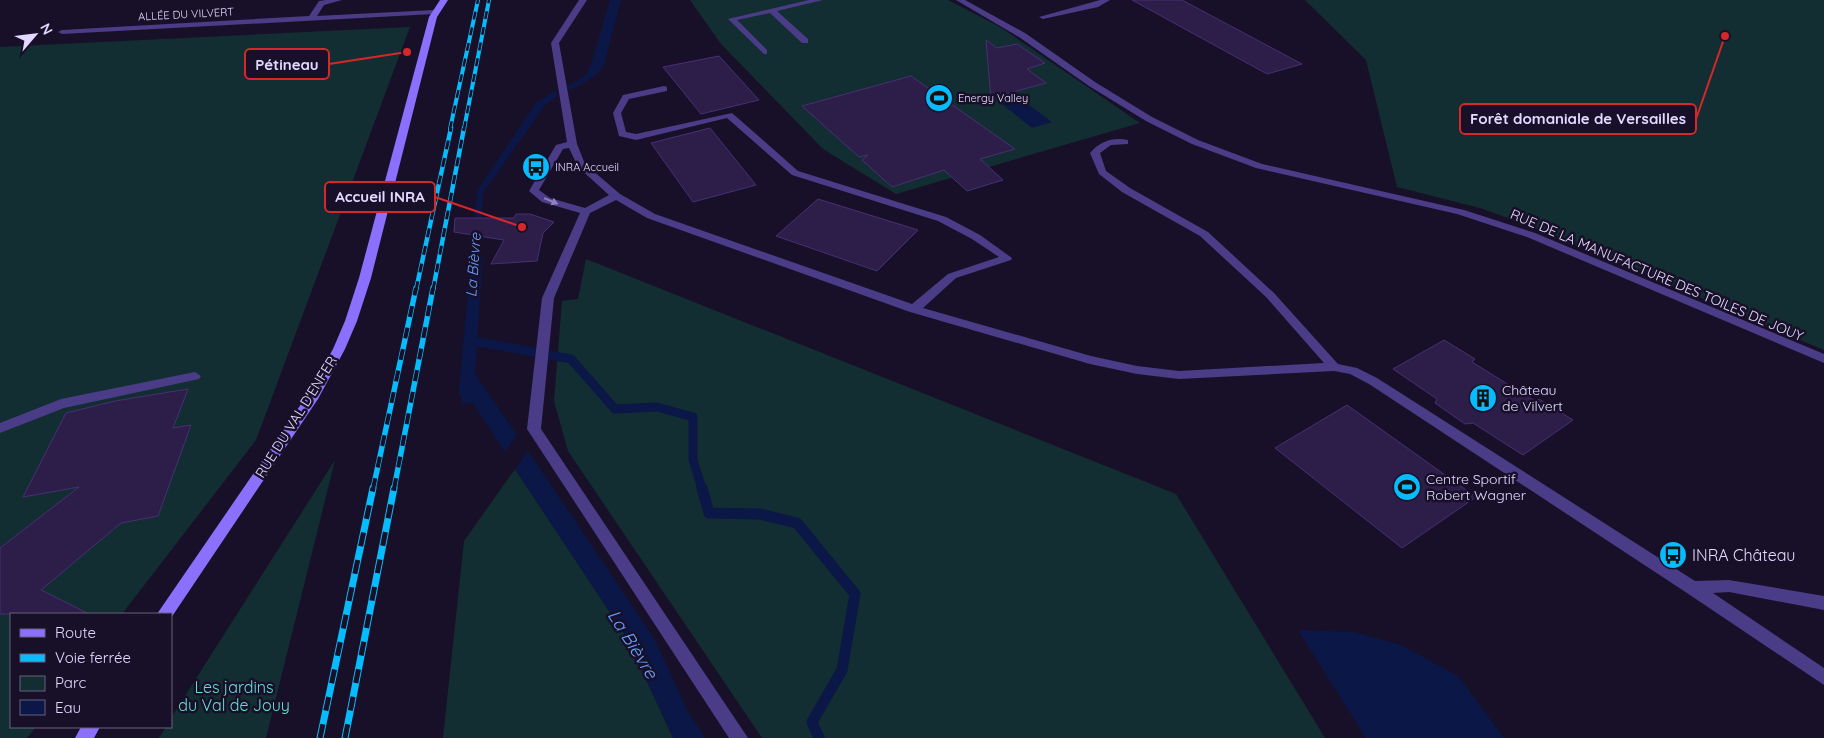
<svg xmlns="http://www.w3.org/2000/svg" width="1824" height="738" font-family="Quicksand,sans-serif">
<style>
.green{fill:#132e32}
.water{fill:#0b1746}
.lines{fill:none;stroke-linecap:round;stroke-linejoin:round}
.stream-far1{stroke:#0b1746;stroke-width:9}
.stream{stroke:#0b1746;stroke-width:11}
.building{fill:#2d1d49;stroke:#482f75}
.lane{fill:#4b3c87;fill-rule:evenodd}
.street{fill:#4b3c87;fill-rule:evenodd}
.secondary{fill:#8b70fd;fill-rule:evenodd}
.rail-far3-casing{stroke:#07bcfc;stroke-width:4}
.rail-far2-casing{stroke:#07bcfc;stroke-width:4.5}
.rail-far1-casing{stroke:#07bcfc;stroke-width:5.5}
.rail-casing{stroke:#07bcfc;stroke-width:7}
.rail-far3{stroke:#181028;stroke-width:2.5;stroke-dasharray:8;stroke-linecap:butt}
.rail-far2{stroke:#181028;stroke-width:3;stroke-dasharray:9;stroke-linecap:butt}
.rail-far1{stroke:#181028;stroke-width:4;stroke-dasharray:11;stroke-linecap:butt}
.rail{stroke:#181028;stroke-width:5;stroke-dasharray:14;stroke-linecap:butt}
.oneway{fill:#8f82bd}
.labels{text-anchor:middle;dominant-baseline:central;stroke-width:5;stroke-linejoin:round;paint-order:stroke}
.far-street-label{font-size:11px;fill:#e3d8ff;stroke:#181028}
.far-poi-label{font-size:11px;fill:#e3d8ff;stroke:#181028;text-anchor:start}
.street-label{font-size:14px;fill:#e3d8ff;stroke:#181028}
.poi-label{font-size:14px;fill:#e3d8ff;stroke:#181028;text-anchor:start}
.water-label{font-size:15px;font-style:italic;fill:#67a0fd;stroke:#181028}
.near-poi-label{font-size:16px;fill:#e3d8ff;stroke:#181028;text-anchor:start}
.near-park-label{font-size:16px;fill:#63dfd4;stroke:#181028}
.near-water-label{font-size:18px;font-style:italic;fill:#67a0fd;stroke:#181028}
.leader{fill:none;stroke:#d62828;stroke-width:2}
.callout-dot{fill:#d62828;stroke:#181028;stroke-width:2}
.callout{fill:#181028;stroke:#d62828;stroke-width:2}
.callout-label{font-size:15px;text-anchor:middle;font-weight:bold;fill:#e3d8ff}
</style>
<rect width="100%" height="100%" fill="#181028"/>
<path class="green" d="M690,0H948L1000,27L1140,123L896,194L823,149L721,44Z
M1305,0H1824V350L1544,231L1480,208L1397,187L1366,60Z
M410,27L256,440L122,614H11V727H36L27,738H0V47Z
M586,259L1176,494L1325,738H762L568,451L554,401L562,301L578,299Z
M335,460L266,738H159L166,727H171V718Z
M515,469L627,638L673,738H443L464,541Z"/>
<path class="water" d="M610,0H621L604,65C595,78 583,84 568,90L567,86L584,77L590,67Z
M556,90L557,96L545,105L483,193L480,255H483L475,374L517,435L505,452L473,403L463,404L459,392L477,191L536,103Z
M1021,99L1052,122L1032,128L1002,104Z
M528,451L656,641L686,708L705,738H673L627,638L515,469Z
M1298,630L1354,632L1401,645L1458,676L1504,738H1366Z"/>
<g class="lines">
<path class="stream-far1" d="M468,340L571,359L615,409L657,407L693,417V460L702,489"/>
<path class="stream" d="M702,488L709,513L760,514L797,523L855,594L842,670L812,722L819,738"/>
</g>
<path class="building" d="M1132,0H1182L1302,64L1267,74Z
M986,40L997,48L1017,44L1045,63L1027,69L1046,83L991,98Z
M719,56L759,100L701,114L663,67Z
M911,76L1015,149L980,159L1003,180L967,191L944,170L892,187L862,160L868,155L859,157L802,106Z
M710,128L756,185L693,202L651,143Z
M818,199L918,230L877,271L776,236Z
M516,214H530L554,222L543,233L537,261L491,264L504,240L454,232L455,218H514Z
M1444,340L1475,359L1472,362L1535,401L1539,399L1573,420L1523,455L1473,423L1465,424L1435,403L1437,399L1393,369Z
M188,389L173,428L191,425L158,516L121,523L41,590L89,614H0V548L79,487L23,497L66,413L115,401Z
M1347,405L1476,497L1402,548L1275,448Z"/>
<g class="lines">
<path class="lane" d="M579,0H587L559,43L577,144L585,164L620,194L655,214L912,304L948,274L999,257L972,239L938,221L792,175L727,118L636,140L619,136L613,113L623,95L664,86L667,87V91L629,99L621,113L626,132L636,134L732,113L798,171L946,217L980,235L1012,258L1011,260L956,278L923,308L1091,356L1137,366L1179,371L1324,363L1266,297L1200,236L1122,192L1099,174L1090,153C1100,141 1113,137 1128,140V144L1111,145L1100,153L1106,171L1130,188L1208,232L1274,293L1338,364L1357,368L1377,378L1695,581L1729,580L1824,596V610L1729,592L1713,593L1824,668V685L1687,593L1369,384L1350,374L1334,371L1179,379L1137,374L1090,364L910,312L647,218L616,200L590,213L554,298L541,429L748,738H729L527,429L542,298L580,213L542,202L529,191L556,145L567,142L551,43ZM569,148L578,167L609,195L585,208L550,198L539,190L563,149Z
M809,0H823L777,11L808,39V43H802L770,13L737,20L767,50V54H764L728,19Z
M1100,0H1110L1098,7L1043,19L1039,17Z
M195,372L201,376L199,379L64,408L0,433V423L61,399Z"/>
<path class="street" d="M326,0H342L324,5L317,16L434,10L438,12L434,14L62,34L58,32L62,30L309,16L319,1Z
M956,0H965L1025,33L1095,82L1152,117L1198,140L1262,164L1464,210L1535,233L1824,354V363L1527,237L1457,214L1256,168L1192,144L1146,121L1089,86L1019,37Z"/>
<path class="secondary" d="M440,0H448L437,17L371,278L357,321L345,349L318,399L171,618V614H157L308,394L333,349L345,321L359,278L429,17Z
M81,727H100L94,738H75Z"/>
<g class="rail-far3-casing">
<path id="rail-far3" d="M450,129L478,0
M464,129L489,0"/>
</g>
<g class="rail-far2-casing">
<path id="rail-far2" d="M416,290L451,128
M433,290L464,128"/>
</g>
<g class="rail-far1-casing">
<path id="rail-far1" d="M373,489L416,288
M394,489L433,288"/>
</g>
<g class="rail-casing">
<path id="rail" d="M320,738L373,488
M345,738L394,488"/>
</g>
<use href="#rail-far3" class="rail-far3"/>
<use href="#rail-far2" class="rail-far2"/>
<use href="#rail-far1" class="rail-far1"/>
<use href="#rail" class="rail"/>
</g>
<defs><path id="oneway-solid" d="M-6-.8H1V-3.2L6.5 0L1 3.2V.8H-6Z" transform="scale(1.25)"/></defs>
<use class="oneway" href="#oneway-solid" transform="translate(551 201) rotate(23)"/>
<defs>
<g id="stadium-disc" transform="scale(1.4375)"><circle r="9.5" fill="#07bcfc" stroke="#181028"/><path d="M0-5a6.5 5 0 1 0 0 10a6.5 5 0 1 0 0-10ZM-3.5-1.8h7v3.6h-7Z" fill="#111"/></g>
<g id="bus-disc" transform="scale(1.4375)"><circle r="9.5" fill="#07bcfc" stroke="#181028"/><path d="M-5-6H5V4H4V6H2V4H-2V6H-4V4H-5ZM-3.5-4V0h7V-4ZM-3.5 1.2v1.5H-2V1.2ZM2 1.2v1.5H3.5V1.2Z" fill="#111"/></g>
<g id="building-disc" transform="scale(1.4375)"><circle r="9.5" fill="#07bcfc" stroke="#181028"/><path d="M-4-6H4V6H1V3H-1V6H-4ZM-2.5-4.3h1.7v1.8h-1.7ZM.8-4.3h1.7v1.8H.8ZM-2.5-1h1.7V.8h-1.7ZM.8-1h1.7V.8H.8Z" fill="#111"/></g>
</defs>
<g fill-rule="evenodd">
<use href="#stadium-disc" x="939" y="98"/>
<use href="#bus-disc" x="536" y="167"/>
<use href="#building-disc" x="1483" y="398"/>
<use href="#stadium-disc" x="1407" y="487"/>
<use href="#bus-disc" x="1673" y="555"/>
</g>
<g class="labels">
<g class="far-street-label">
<text transform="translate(186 14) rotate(-3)">ALLÉE DU VILVERT</text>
</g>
<g class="far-poi-label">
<text x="958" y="98">Energy Valley</text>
<text x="555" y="167">INRA Accueil</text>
</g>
<g class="street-label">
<text transform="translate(1657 275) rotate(23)">RUE DE LA MANUFACTURE DES TOILES DE JOUY</text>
<text transform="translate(296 417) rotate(-58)">RUE DU VAL D'ENFER</text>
</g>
<g class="poi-label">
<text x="1502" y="390">Château<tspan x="1502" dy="16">de Vilvert</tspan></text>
<text x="1426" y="479">Centre Sportif<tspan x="1426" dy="16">Robert Wagner</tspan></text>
</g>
<g class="water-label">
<text transform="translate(473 265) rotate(-86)">La Bièvre</text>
</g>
<g class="near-poi-label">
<text x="1692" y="555">INRA Château</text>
</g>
<g class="near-park-label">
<text x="234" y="687">Les jardins<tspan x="234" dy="18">du Val de Jouy</tspan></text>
</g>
<g class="near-water-label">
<text transform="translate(633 644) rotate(58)">La Bièvre</text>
</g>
</g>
<path class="leader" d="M407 52L329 64M1725 36L1696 119M522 227L435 197"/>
<g class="callout-dot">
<circle cx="407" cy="52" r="5"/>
<circle cx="1725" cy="36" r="5"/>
<circle cx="522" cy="227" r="5"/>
</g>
<g class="callout">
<rect x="245" y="49" width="84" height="30" rx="5"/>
<rect x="1460" y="104" width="236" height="30" rx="5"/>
<rect x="325" y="182" width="110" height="30" rx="5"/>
</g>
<g class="callout-label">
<text x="287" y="70">Pétineau</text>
<text x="1578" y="124">Forêt domaniale de Versailles</text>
<text x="380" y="202">Accueil INRA</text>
</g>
<rect x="10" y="613" width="162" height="115" fill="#181028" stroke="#69607e"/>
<rect x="20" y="629" width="25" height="8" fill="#8b70fd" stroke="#69607e"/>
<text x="55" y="638" font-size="15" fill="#e3d8ff">Route</text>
<rect x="20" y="654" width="25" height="8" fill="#07bcfc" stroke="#69607e"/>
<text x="55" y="663" font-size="15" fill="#e3d8ff">Voie ferrée</text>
<rect x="20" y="676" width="25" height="15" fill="#132e32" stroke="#69607e"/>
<text x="55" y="688" font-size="15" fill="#e3d8ff">Parc</text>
<rect x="20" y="700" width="25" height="15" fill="#0b1746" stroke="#69607e"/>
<text x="55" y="713" font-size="15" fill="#e3d8ff">Eau</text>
<g transform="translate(35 35) rotate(62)" stroke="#181028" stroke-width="4" paint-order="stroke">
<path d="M0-4L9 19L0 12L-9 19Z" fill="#e3d8ff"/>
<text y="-8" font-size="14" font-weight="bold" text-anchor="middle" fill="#e3d8ff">N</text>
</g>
</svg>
